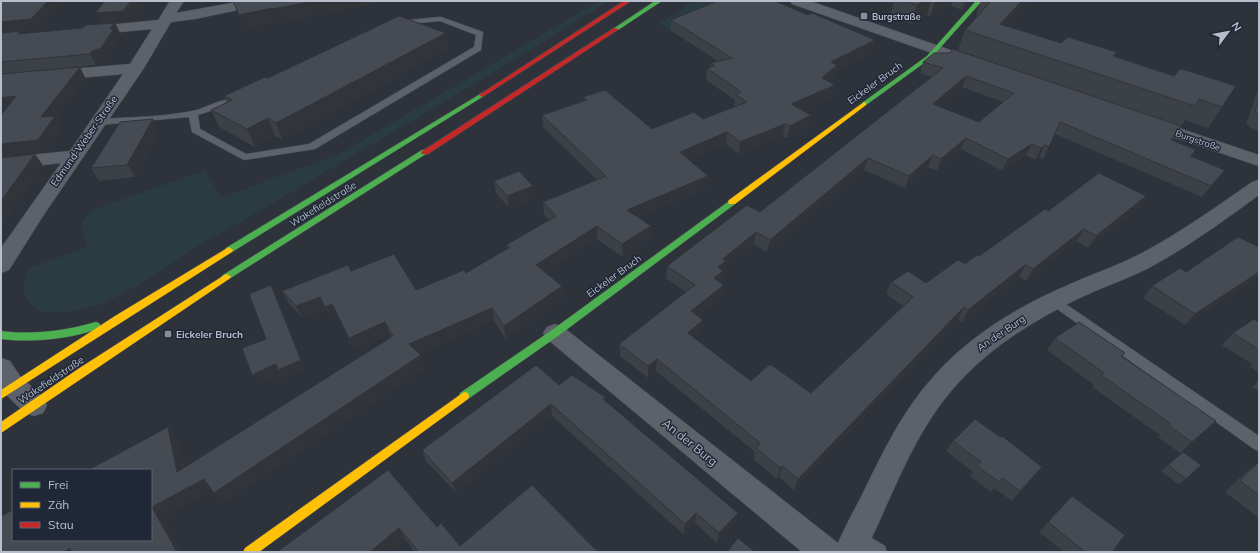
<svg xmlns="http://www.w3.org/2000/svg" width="1260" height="553" font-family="Mulish,sans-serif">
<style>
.green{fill:#2a3c41}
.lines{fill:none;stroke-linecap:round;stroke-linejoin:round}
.lane-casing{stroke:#4b4e55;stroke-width:1}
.street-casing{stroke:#4b4e55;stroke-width:1}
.fast-casing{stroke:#4b4e55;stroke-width:1}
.slow-casing{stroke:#4b4e55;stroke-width:1}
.jam-casing{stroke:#4b4e55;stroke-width:1}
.lane{fill:#5d6169;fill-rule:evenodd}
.street{fill:#5d6169;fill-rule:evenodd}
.fast{fill:#4caf50;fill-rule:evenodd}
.slow{fill:#ffc107;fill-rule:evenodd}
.jam{fill:#c62828;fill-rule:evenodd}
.wall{fill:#3c4047;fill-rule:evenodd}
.shaded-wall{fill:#313439}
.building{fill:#464a52;stroke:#313439;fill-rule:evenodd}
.poi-dot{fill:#878d99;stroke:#202736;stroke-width:1.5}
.labels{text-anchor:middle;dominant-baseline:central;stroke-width:3;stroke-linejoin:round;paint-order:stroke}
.far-poi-label{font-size:9px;font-weight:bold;fill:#b8becb;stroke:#202736;text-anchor:start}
.far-street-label{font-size:9px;fill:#b8becb;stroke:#202736}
.street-label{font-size:10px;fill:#b8becb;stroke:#202736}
.poi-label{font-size:10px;font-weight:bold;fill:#b8becb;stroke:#202736;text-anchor:start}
.near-street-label{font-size:12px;fill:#b8becb;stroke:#202736}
</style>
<rect width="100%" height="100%" fill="#2d323b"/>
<path class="green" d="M599 1H609C525 54 440 105 354 155 312 180 269 206 226 230 183 252 146 286 101 304 86 310 54 316 39 310 20 302 22 283 29 268L88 247 81 225 90 211 205 170 221 197 139 228 339 154Z
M693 1H741L671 31 658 23 664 21Z"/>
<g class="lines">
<defs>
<path id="lane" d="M441 17 483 32 481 50 315 149 244 160 192 132 189 117 99 125 94 122 99 119C132 117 165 117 197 110 207 107 222 98 232 100V104L198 115 200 129 246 154 309 144 474 47 476 35 440 21 398 25 394 23 398 21Z
M1054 296 1259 436V451L1254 449 1050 304 1048 301 1050 298Z
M857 529 885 546 887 552C872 552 856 553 849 537L851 531Z"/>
<path id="street" d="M170 1H184L176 13 243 1H269L267 4 262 5 195 19 171 22 144 68 43 216 9 270 1 273V248L61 163 1 170V158L70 151 123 74 1 85V75L130 64 152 29 88 35 83 34 81 31 83 28 88 27 158 20Z
M790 1H810L979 60 982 63 979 66H969L792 4Z
M1149 118 1259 155V166L1143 127 1140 123 1143 119Z
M1259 180V195C1226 219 1192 244 1156 264 1133 277 1108 285 1084 296 1035 319 988 348 952 390 912 437 892 497 865 552H802L547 339 543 333 547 327 555 324 563 327 838 543C845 527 853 512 861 497 882 454 902 411 934 376 970 335 1019 306 1068 285 1092 274 1117 266 1140 254 1180 233 1216 207 1252 182Z
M1 358 10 361 20 376 43 397 47 405 43 413 34 416 25 413 1 390Z"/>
<path id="fast" d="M655 1H662L618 30 613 29Z
M976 1H982L931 58 866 105H862V103L927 56Z
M482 93 484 94V96L232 252H226L225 250 226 248Z
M422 150H428L429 152 229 279H223L221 277 223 275Z
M732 199 735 200 736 202 735 204 558 336 468 399 464 400 460 399 459 396 460 393 552 330Z
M96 322 99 323 101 326 99 329C67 339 35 343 1 339V331C34 335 64 331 96 322Z"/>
<path id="slow" d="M864 102 866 103V105L735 204H729L728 202 729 200Z
M229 247 233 250 232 252 1 399V390L115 316Z
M226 274 229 275 231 277 229 279 1 433V422L78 369Z
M464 392 468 393 469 396 468 399 259 552H243L245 548Z"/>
<path id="jam" d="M624 1H631L484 96 482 97 479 95Z
M614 28 619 29 428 154H422L421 152Z"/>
</defs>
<use href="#lane" class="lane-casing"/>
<use href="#street" class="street-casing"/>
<use href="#fast" class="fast-casing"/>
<use href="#slow" class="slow-casing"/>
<use href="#jam" class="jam-casing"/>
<use href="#lane" class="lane"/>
<use href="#street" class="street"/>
<use href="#fast" class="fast"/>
<use href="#slow" class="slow"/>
<use href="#jam" class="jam"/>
</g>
<path class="wall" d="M1 1H63L38 30 20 32 22 34 83 28 101 24 105 1H146L141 9H138L129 21 115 23 120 33 117 38 119 40 107 59 98 62 96 65 1 74Z
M894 1H971L962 10 951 6 943 8 930 16 927 15 911 24 890 16Z
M981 1H1031L1008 27 1061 43 1115 57 1174 76 1236 86 1208 128 1185 120 1172 140 1196 150 1191 157 1225 170 1216 182 1202 197 1055 134 1043 159 1039 157 1035 160 1026 155 1002 171 961 149 937 170 928 167 905 188 864 170 767 252 754 244 725 268 721 283 723 297 698 316 703 320 702 332 694 338 751 381 811 393 903 306 886 294 891 282 926 283 965 264 979 256 1048 211 1146 196 1138 208 1088 248 1076 241 1026 281 1019 277 962 322 958 319 794 490 779 477 777 479 753 459 755 452 656 371 648 378 620 356 619 344 686 292 666 278 667 266 760 212 932 77 920 73 923 62 1117 105 958 50 965 30 978 16 976 15ZM962 87 1003 102 979 122 939 107Z
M808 15 875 40 872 52 836 70 835 77 829 82 835 85 832 97 802 110 809 127 787 138 783 136 739 154 726 144 689 160 708 176 707 188 638 217 651 226 650 238 623 257 597 239 545 273 562 286 564 298 506 339 494 321 419 354 421 355 425 368 223 504 212 491 163 518 1 552 168 427 178 439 184 467 391 337 390 334 354 350 338 317 331 320 326 309 303 318 289 304 282 291 351 271 416 290 466 273 507 249 506 245 549 220 544 215 543 202 597 180 543 127 542 115 584 101 583 97 652 129 703 119 735 107 734 106 735 100 706 80 707 68 710 67V63L718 61 671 31V20Z
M446 33 449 49 283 140 275 136 255 147 219 127 211 110 227 103 224 96 268 78Z
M1259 87V131L1249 127 1250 126 1246 124Z
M159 131 135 177 99 181 91 168Z
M494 181 533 186 535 198 509 208 496 193Z
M1259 247V275L1254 280 1185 325 1143 298 1152 286 1186 272Z
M1259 322V373L1250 366 1252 364 1222 345 1233 333Z
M1055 338 1122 356 1204 432 1180 453 1158 437 1160 435 1092 387 1094 385 1047 350Z
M1259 380V391L1252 387Z
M559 385 605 397V401L736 523 717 543 695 523 684 535 552 416 456 493 426 461 422 450Z
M953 441 1042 467 1012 501 994 488 991 492 970 476 973 472 946 451Z
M1259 462V518L1225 492 1246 472Z
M1168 465H1201L1179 485 1161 471Z
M388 470 437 527 460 546 598 552H415L406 541 393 552Z
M1072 496 1112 552H1064L1039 532Z"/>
<path class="shaded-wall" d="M48 1H63L38 30 20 32 27 42 1 34V22Z
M131 1H146L141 9H138L129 21 115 23 120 33 117 38 119 40 107 59 98 62 96 65 90 54 101 24 95 13Z
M314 1H389L279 24 273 9Z
M924 1H931L927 15 911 24 917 5Z
M935 1H953L951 6 943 8 930 16Z
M965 1H971L962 10Z
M1022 1H1031L996 41 1000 24Z
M272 8 278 23 245 30 239 15Z
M446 33 449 49 283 140 276 123Z
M875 40 872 52 836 70 835 77 819 90 822 78 831 62Z
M80 67 86 79 57 119 63 128 47 152 1 157V144L41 117Z
M966 76 962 87 929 115 933 104Z
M835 85 832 97 788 116 791 104Z
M16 96 25 108 1 110V98Z
M811 115 809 127 787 138 790 126Z
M268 118 275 136 255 147 247 129Z
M153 119 159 131 135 177 127 165Z
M785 124 783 136 739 154 740 142Z
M727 132 726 144 679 164 680 152Z
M966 138 961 149 937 170 941 159Z
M1032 144 1026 155 1002 171 1008 159Z
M1045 145 1039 157 1035 160 1041 148Z
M35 154 44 167 1 228V201Z
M933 155 928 167 905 188 909 176Z
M868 158 864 170 767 252 770 240Z
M1225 170 1216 182 1202 197 1211 186Z
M708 176 707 188 627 222V210Z
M533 186 535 198 509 208 507 196Z
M1146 196 1138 208 1088 248 1096 236Z
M597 226V239L537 278 536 265Z
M651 226 650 238 623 257 622 244Z
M1084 229 1076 241 1026 281 1033 269Z
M756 232 754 244 725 268 724 273 723 274 722 283 713 290 714 278 718 267 723 259Z
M1025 265 1019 277 962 322 968 310Z
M1259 272V275L1254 280 1185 325 1195 314Z
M271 285 277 296 307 371 284 381 281 376 259 386 252 375 276 364Z
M724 285 723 297 690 323 691 311Z
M562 286 564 298 506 339 504 326Z
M320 297 326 309 303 318 296 306Z
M332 304 338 317 331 320 325 307Z
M964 307 958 319 794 490 798 479Z
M492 308 494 321 413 357 409 344Z
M703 320 702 332 687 345 688 333Z
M385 322 390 334 354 350 349 338Z
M421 355 425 368 223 504 214 493Z
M657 359 656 371 648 378V366Z
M551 404 552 416 456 493 452 483Z
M1216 421 1204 432 1180 453 1192 442Z
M168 427 178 439 188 483 177 472Z
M782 466 779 477 777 479 780 468Z
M1042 467 1033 477 1012 501 1020 491Z
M204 479 214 490 163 518 182 552H177L152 507Z
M696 513 695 523 684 535 685 524Z
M738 513 736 523 717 543 719 533Z
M399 528 406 541 393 552H370Z
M70 548 75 552H64Z"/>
<path class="building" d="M1 1H48L31 19 1 22Z
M105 1H131L123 11 95 13Z
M233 1H314L273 9 272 8 239 15Z
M717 1H775L808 15 812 13 875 40 831 62 837 65 822 78 835 85 791 104 811 115 790 126 785 124 740 142 727 132 680 152 708 176 627 210 651 226 622 244 597 226 536 265 562 286 504 326 492 308 409 344 421 355 214 493 204 479 152 507 177 552H77V551L75 552H71L70 548 64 552H1V516L13 510V540H151V470H88L168 427 177 472 393 336 385 322 349 338 332 304 325 307 320 297 296 306 282 291 348 265 351 271 394 254 416 290 464 270 466 273 510 247 506 245 556 216 543 202 606 176 542 115 587 100 583 97 605 90 652 129 694 112 703 119 747 102 735 94 741 92 707 68 715 66 710 63 732 58 671 20Z
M906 1H924L917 5Z
M991 1H1022L1000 24 1061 43 1068 37 1117 52 1113 56 1174 76 1179 70 1182 69 1236 86 1222 107 1199 99 1195 106 965 30Z
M399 16 446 33 276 123 268 118 247 129 211 110 232 100 224 96 265 77 268 78Z
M115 23 110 28 113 30 101 48 92 51 90 54 1 62V33L20 31 18 34 83 28 86 25Z
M953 49 1181 126 1171 140 1196 150 1190 156 1225 170 1211 186 1060 122 1049 147 1045 145 1041 148 1032 144 1008 159 966 138 941 159 933 155 909 176 868 158 770 240 756 232 723 259 726 261 718 267 723 271 714 278 724 285 691 311 703 320 688 333 751 381 770 364 811 393 913 297 891 282 908 271 926 283 958 260 965 264 977 255 979 256 1045 209 1048 211 1099 173 1146 196 1096 236 1084 229 1033 269 1025 265 968 310 964 307 798 479 782 466 780 468 756 448 760 443 657 359 648 366 619 344 695 285 667 266 747 205 760 212 943 68 923 62 934 53H950ZM966 76 1014 93 979 122 933 104Z
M80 67 41 117 55 116 38 140 1 144V115L16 96 1 98V74Z
M1259 100V113L1255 112Z
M153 119 127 165 91 168 120 122Z
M35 154 1 201V158Z
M519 171 533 186 507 196 494 181Z
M1238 237 1259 247V272L1195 314 1152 286 1180 268 1186 272Z
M271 285 301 360 278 370 276 364 252 375 242 348 266 339 249 294Z
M1254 319 1259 322V350L1233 333Z
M1079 322 1125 353 1121 356 1216 421 1192 442 1169 426 1171 424 1101 375 1104 373 1055 338Z
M536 365 559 385 572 375 605 397 603 399 738 513 719 533 696 513 685 524 551 404 452 483 422 450Z
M975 419 1000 437 1002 436 1042 467 1020 491 1002 478 999 482 977 466 981 462 953 441Z
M1183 452 1201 465 1186 479 1168 465Z
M1259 462V495L1240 481Z
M388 470 437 527 441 523 460 546 532 485 598 552H419L399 528 370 552H277Z
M1072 496 1125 535 1112 552H1085L1048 522Z
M738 538 755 552H727Z"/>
<g class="poi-dot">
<rect x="860" y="12" width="8" height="8" rx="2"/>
<rect x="164" y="330" width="8" height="8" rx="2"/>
</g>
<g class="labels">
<g class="far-poi-label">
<text x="872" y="16">Burgstraße</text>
</g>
<g class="far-street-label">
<text transform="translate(1198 140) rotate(19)">Burgstraße</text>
</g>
<g class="street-label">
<text transform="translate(875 83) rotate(-36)">Eickeler Bruch</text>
<text transform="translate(84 141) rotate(-55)">Edmund-Weber-Straße</text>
<text transform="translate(323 204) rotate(-32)">Wakefieldstraße</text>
<text transform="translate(614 276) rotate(-36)">Eickeler Bruch</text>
<text transform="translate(1001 333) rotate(-34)">An der Burg</text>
<text transform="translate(51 380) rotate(-34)">Wakefieldstraße</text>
</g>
<g class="poi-label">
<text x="176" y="334">Eickeler Bruch</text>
</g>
<g class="near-street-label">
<text transform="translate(690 442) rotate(39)">An der Burg</text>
</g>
</g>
<rect width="1260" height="553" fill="none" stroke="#b8becb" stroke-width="4"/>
<rect x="12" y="469" width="140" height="72" fill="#202736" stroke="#5d6372"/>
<rect x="20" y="482" width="20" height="6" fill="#4caf50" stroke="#5d6372"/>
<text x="48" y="489" font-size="12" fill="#b8becb">Frei</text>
<rect x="20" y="502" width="20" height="6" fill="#ffc107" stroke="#5d6372"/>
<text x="48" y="509" font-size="12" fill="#b8becb">Zäh</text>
<rect x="20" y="522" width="20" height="6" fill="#c62828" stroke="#5d6372"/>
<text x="48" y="529" font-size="12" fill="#b8becb">Stau</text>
<g transform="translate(1228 32) rotate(58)" stroke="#202736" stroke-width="3" paint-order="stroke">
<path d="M0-3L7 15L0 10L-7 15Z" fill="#b8becb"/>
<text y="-6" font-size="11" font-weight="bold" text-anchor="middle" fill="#b8becb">N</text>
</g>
</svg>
